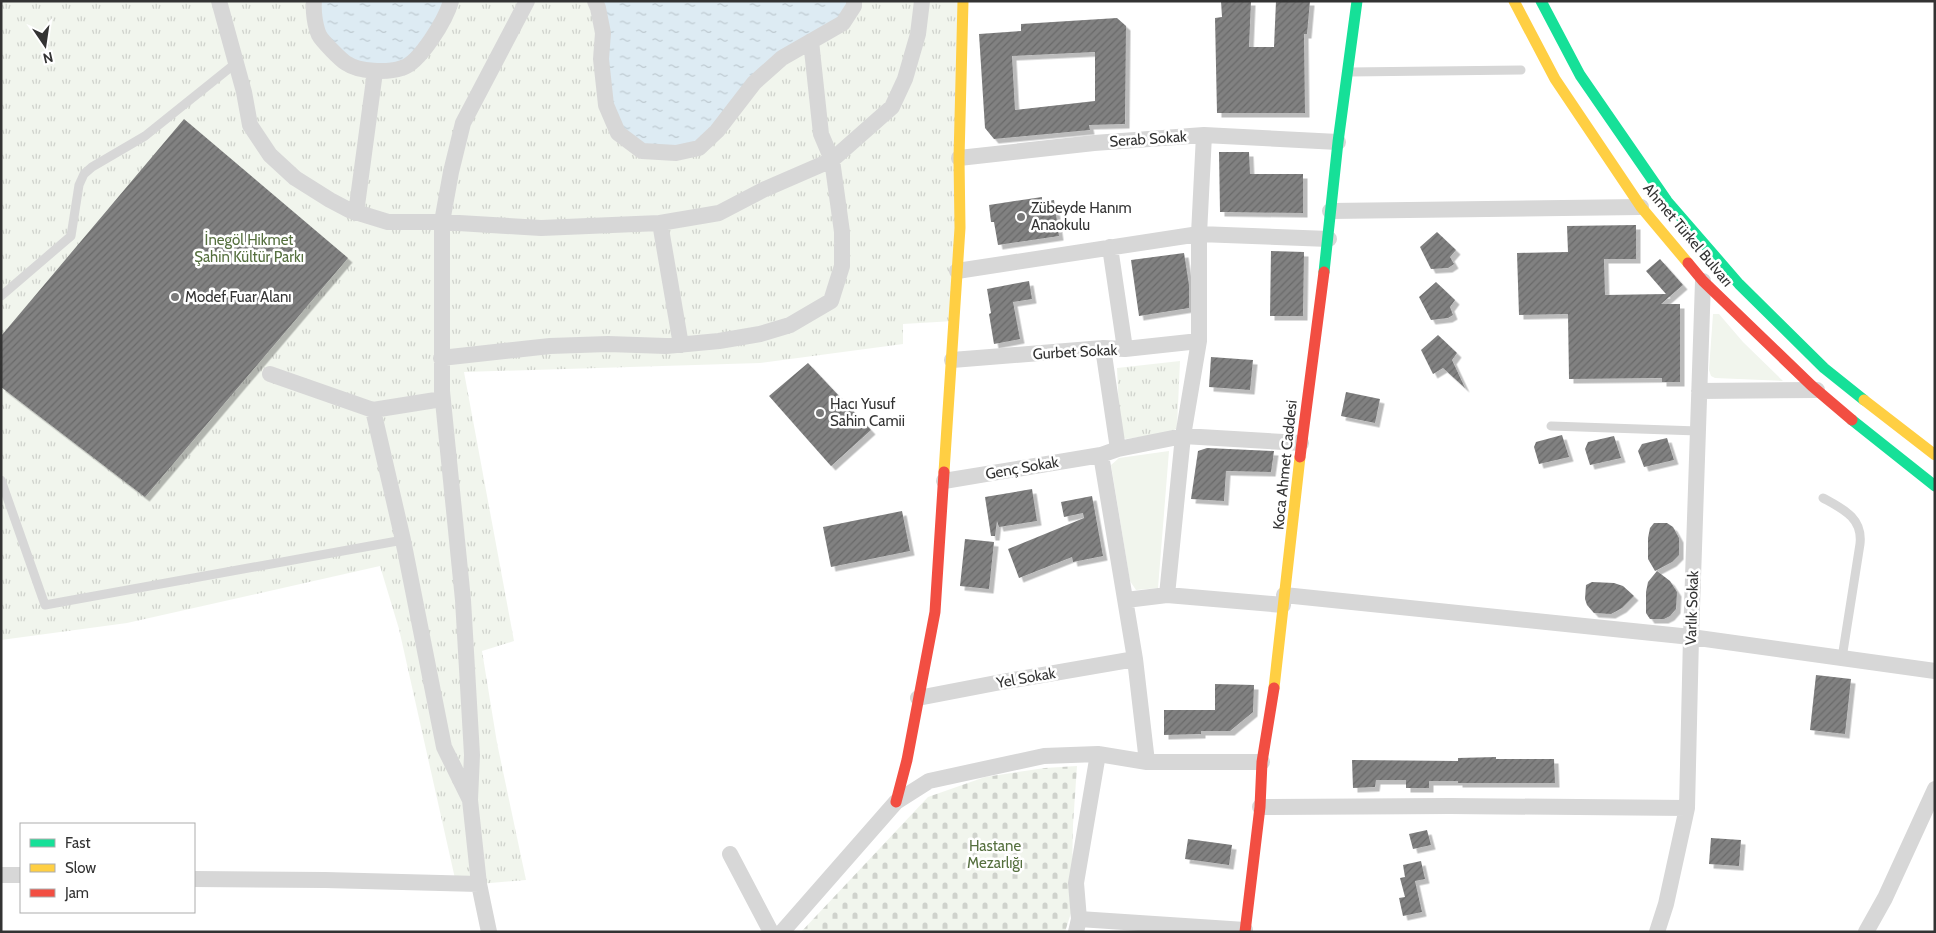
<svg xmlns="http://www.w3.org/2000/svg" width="1936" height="933" font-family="Cabin,sans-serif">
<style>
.green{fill:#f1f5ed}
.cemetery{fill:url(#cemetery-stones)}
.park{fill:url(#park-tufts)}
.water{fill:url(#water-ripples)}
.building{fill:url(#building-hatch);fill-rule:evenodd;filter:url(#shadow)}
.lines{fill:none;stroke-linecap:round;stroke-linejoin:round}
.lane{stroke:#d7d7d7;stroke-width:9}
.street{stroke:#d7d7d7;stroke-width:16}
.fast{stroke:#16e098;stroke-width:11}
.slow{stroke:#ffcf43;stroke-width:11}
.jam{stroke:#f24e42;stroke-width:11}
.poi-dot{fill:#7a7a7a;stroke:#fff;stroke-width:2}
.labels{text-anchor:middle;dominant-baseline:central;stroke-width:5;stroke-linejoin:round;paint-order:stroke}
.street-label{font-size:15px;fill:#333;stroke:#fff}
.poi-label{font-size:15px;fill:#333;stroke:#fff;text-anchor:start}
.park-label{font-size:15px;fill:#56703f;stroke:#fff}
</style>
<defs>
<pattern id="cemetery-stones" width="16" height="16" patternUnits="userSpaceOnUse" patternTransform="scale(1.25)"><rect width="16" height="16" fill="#f1f5ed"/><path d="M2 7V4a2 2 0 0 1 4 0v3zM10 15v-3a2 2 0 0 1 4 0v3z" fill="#cfd2cc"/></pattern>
<pattern id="park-tufts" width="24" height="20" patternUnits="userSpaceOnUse" patternTransform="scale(1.25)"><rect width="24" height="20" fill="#f1f5ed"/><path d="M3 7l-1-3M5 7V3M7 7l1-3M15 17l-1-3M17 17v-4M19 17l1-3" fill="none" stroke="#cfd2cc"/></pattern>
<pattern id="water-ripples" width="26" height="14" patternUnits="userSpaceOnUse" patternTransform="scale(1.25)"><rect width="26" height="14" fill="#ddebf3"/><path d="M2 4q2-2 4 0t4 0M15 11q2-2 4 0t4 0" fill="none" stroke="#becad1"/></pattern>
<pattern id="building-hatch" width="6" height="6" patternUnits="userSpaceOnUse" patternTransform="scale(1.25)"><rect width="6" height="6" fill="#818181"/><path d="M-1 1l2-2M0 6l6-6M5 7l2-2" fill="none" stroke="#6a6a6a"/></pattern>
<filter id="shadow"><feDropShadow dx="4.5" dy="4.5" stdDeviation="0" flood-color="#0004"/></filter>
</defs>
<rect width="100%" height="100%" fill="#fff"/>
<path class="green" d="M1713 314H1719L1743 342 1783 381 1715 378 1711 376 1709 370Z
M1169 451 1158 588 1136 590 1130 581 1111 465 1119 458Z"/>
<path class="cemetery" d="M1077 766 1073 825 1071 913 1065 932H801L928 797 985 777 1045 768Z"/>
<path class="park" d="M1 1H963L954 321 903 324V344L760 363 464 372 514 641 482 651 497 743 526 880 479 884 456 883 399 629 380 566 127 623 1 640Z
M1180 361 1177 428 1172 432 1126 439 1120 436 1117 368Z"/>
<path class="water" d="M314 1H451L404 68 346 64 320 36Z
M595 1H854V6L782 58 699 148 642 151 618 133Z"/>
<path class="building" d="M1221 1H1251L1249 47H1274L1276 1H1310L1307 34H1304L1305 113H1217L1215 18 1222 17Z
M1117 18 1126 26 1125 124 1089 125 1090 130 994 139 985 128 979 34 1021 31V24ZM1095 52V101L1015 110 1012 56Z
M184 119 348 258 145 497 1 387V336Z
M1219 152H1249L1250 174H1303V213L1220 212Z
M1042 197V202L1054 200 1059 236 998 245 994 222H991L989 205Z
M1636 225V259H1604L1605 295 1666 294 1646 271 1660 259 1683 285 1661 304H1680V382H1662V378L1569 379 1568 314 1519 315 1517 253 1568 252 1567 226Z
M1437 232 1456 250 1450 257 1454 264 1448 268 1431 269 1420 247Z
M1271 251 1304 252 1303 316H1270Z
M1184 253 1189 285V308L1139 316 1131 260Z
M1029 281 1032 299 1013 302 1020 339 994 344 989 314 991 313 987 289Z
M1436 282 1455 300 1450 307 1453 315 1448 318 1431 320 1419 297Z
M1438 335 1457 353 1452 360 1465 388 1443 368 1433 374 1421 350Z
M1211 357 1253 360 1250 390 1209 387Z
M808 363 871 430 831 466 769 396Z
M1346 392 1380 399 1375 423 1341 416Z
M1562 435 1569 457 1539 464 1534 447 1536 442Z
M1614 436 1621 458 1590 465 1585 449 1588 442Z
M1667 438 1674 460 1644 467 1638 451 1642 444Z
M1207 448 1274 451 1271 472 1226 471 1224 501 1191 499 1198 451Z
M1032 489 1037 521 999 527 997 521 995 536H991L985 497Z
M1092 496 1103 556 1073 562 1072 557 1019 578 1008 549 1084 518 1083 513 1064 517 1061 502Z
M902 511 910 551 831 567 823 527Z
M1654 523H1667L1673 527 1679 538V555L1672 562 1655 571 1648 559V538L1650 528Z
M965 539 994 542 989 589 960 586Z
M1657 571 1670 581 1677 592 1676 609 1670 616 1664 619H1650L1646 613V592L1648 582Z
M1592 582 1614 583 1623 586 1634 596 1622 608 1611 614 1594 613 1587 605 1585 599 1586 585Z
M1816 675 1851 679 1845 734 1810 730Z
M1215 684 1254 685 1253 712 1230 731H1201V734L1164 735V710H1215Z
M1496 757V759H1554L1555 783H1458V781H1429V788H1406V780H1376L1375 787 1353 788 1352 760 1458 761V758Z
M1427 830 1431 845 1413 849 1409 834Z
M1711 838 1741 840 1739 866 1709 864Z
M1188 839 1232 845 1229 865 1185 859Z
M1421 861 1425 879 1415 881 1422 912 1403 916 1399 898 1405 897 1400 878 1405 877 1403 865Z"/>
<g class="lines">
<path class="lane" d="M1349 72 1521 70
M1 296 71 236 79 185 84 174 92 167 145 136 236 63
M1551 426 1698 431
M1 480 45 605 403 540
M1823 498C1843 509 1863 518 1860 544L1842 658"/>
<path class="street" d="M219 1 244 92 250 125 270 155 295 178 330 200 349 210 388 222H442L541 228 660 223 719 213 763 190 832 160 892 107 905 79 918 34 922 1
M314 1C313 11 315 26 319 35 322 41 341 60 346 63 359 72 387 73 402 68 420 63 446 19 451 1
M595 1 598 8 603 33 601 59 606 105 618 133 642 151 676 153 699 148 717 131 754 83 782 58 843 23 854 6V1
M959 158 1094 143 1204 135 1338 142
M1330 211 1641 207
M356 213 375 72
M660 223 681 345
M1110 247 1125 349
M957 271 1199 234 1329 239
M1103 348 1118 449
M441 358 550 346 608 344 666 346 719 341 760 334 790 325 831 301 842 266V232L832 160 821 134 811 41
M952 360 1103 348 1125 349 1199 341
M270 374 373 410 442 399
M1699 391 1817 390
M373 410 403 540 444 747 470 800
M1101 455 1135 659 1147 762
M944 481 1101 455 1118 449 1183 436 1301 443
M1167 595 1183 436 1199 341V234L1204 135
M1284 595 1691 637 1935 671
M1126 600 1167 595 1283 605
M918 698 996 683 1135 659
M1260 807 1450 806 1687 808
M730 854 771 932
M1 875H21
M194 879 325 880 479 884
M1079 919 1245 930
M489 932 479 884 470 800 472 755 463 600 442 391V222L451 172 463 123 527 1
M782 932 896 802 929 781 1044 756 1098 754 1147 762H1262
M1076 932 1079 919 1076 883 1098 754
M1657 932 1666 904 1687 808 1691 637 1703 281
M1866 932 1885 898 1935 789"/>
<path class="fast" d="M1541 1 1580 75 1667 201 1739 284 1824 368 1864 400
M1324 272 1338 142 1357 1
M1852 420 1935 486"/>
<path class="slow" d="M1514 1 1555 79 1641 207 1688 263
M1864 400 1935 455
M944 472 960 228 959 158 963 1
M1274 688 1300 457"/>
<path class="jam" d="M1688 263 1703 281 1812 386 1852 420
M1300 457 1324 272
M896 802 907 760 935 612 944 472
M1245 932 1260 807 1262 762 1274 688"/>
</g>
<g class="poi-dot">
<circle cx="1021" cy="217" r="5"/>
<circle cx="175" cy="297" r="5"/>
<circle cx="820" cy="413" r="5"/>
</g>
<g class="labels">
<g class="street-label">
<text transform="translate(1148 139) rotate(-4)">Serab Sokak</text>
<text transform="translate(1688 235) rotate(50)">Ahmet Türkel Bulvarı</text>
<text transform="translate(1075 352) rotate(-3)">Gurbet Sokak</text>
<text transform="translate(1285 465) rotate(-84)">Koca Ahmet Caddesi</text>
<text transform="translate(1022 468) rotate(-10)">Genç Sokak</text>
<text transform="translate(1692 608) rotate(-88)">Varlık Sokak</text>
<text transform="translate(1026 678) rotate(-10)">Yel Sokak</text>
</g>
<g class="poi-label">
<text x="1031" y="208">Zübeyde Hanım<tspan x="1031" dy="17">Anaokulu</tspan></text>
<text x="185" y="297">Modef Fuar Alanı</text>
<text x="830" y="404">Hacı Yusuf<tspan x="830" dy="17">Sahin Camii</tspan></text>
</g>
<g class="park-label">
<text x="249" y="240">İnegöl Hikmet<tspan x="249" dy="17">Şahin Kültür Parkı</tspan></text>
<text x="995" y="846">Hastane<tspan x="995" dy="17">Mezarlığı</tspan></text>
</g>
</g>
<rect width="1936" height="933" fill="none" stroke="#333333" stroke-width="5"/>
<rect x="20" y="823" width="175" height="90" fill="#ffffff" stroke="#adadad"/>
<rect x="30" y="839" width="25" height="8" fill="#16e098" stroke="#adadad"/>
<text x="65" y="848" font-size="15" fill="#333333">Fast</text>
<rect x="30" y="864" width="25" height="8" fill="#ffcf43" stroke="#adadad"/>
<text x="65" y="873" font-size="15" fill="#333333">Slow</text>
<rect x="30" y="889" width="25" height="8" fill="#f24e42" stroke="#adadad"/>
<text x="65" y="898" font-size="15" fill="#333333">Jam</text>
<g transform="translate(45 45) rotate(167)" stroke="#ffffff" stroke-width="4" paint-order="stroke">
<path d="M0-4L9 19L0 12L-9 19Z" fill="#333333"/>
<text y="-8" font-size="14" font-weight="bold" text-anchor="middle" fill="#333333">N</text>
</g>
</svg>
